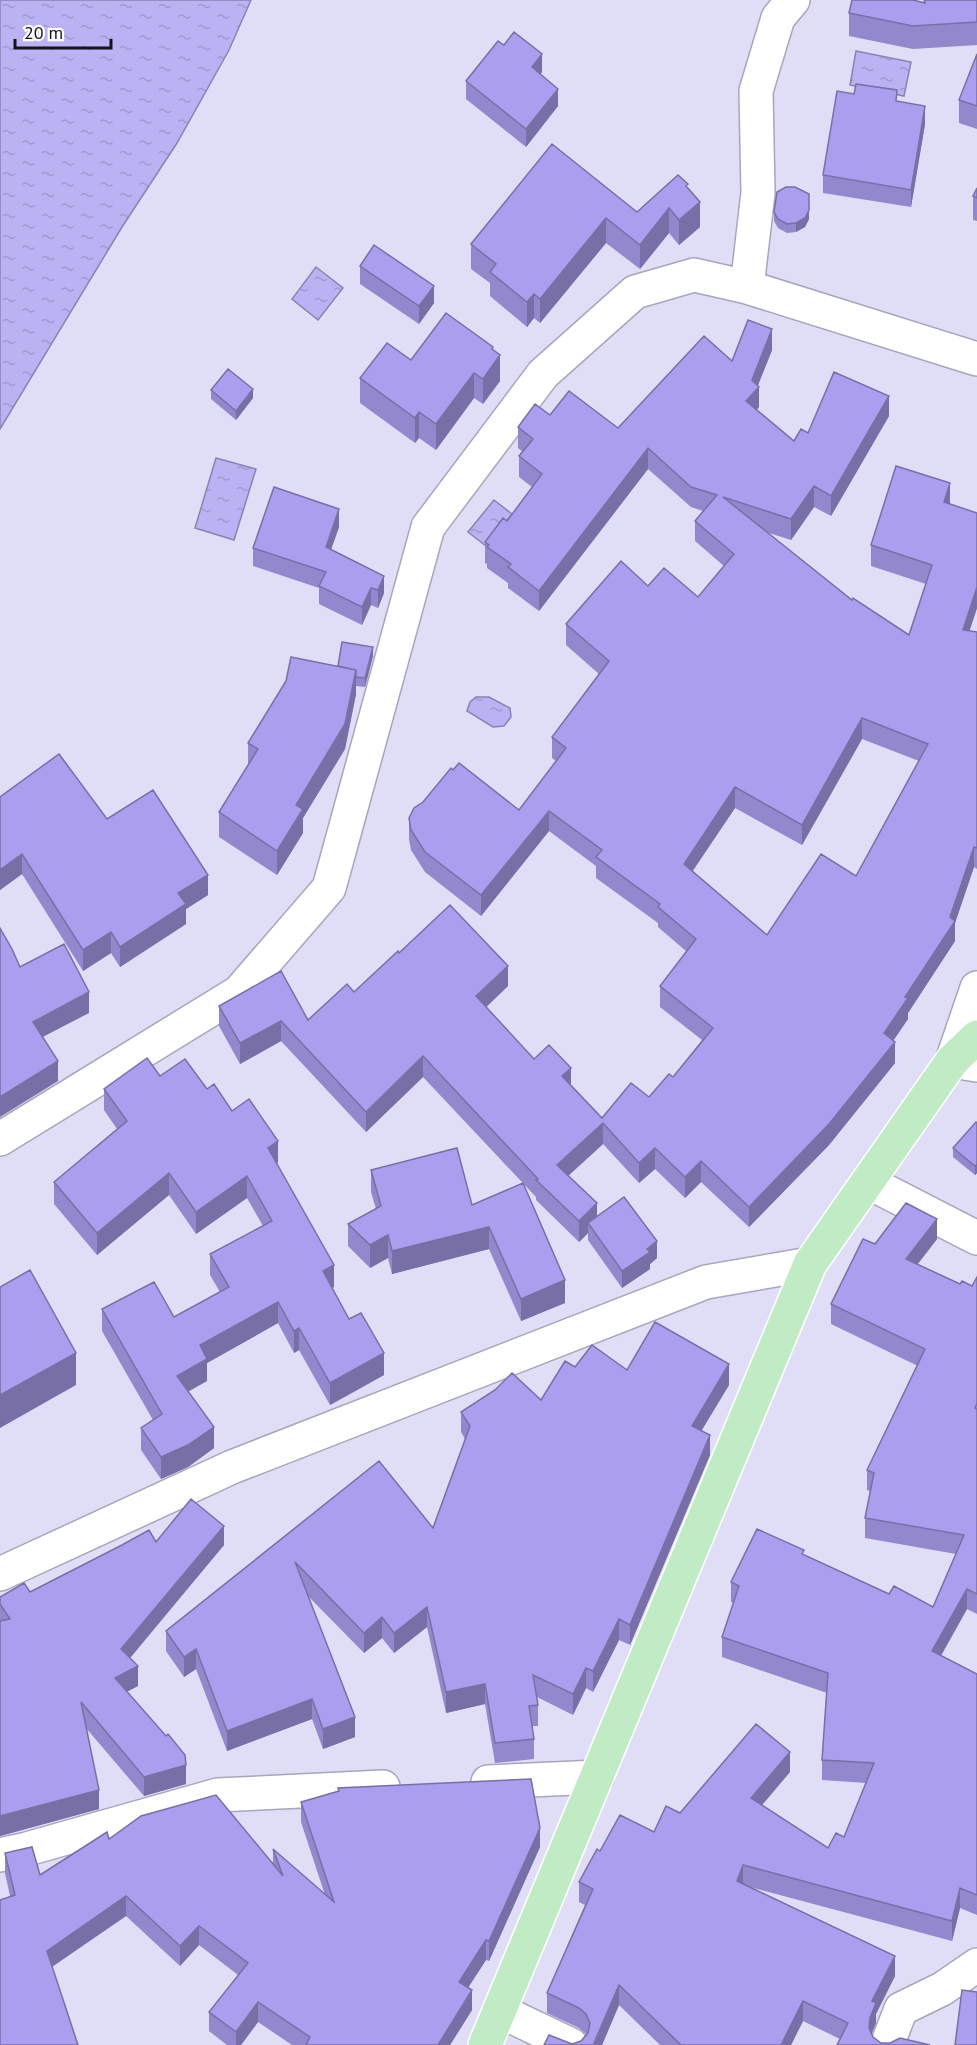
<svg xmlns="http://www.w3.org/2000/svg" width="977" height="2045" font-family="'PT Sans',sans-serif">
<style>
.water{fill:url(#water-ripples);stroke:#8982b2;stroke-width:1.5}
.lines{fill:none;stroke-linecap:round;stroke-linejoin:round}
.minor-casing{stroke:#a8a5bc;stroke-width:36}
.major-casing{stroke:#fff;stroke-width:36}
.minor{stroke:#fff;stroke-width:33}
.major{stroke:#c1ebc5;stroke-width:33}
.wall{fill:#9388cd;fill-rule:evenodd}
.shaded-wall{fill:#786fa7}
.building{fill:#ab9eee;stroke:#786fa7;stroke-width:1.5;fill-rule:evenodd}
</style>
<defs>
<pattern id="water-ripples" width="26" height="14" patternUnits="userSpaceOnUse" patternTransform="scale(1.5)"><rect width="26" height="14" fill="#bbb2f3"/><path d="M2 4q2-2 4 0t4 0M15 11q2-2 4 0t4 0" fill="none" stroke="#a098d0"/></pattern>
</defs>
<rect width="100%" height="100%" fill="#e0ddf6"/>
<path class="water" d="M0 0H251L229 50 177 143 122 227 0 429Z
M856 51 911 62 904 96 850 85Z
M316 267 343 288 318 320 292 299Z
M216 458 256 469 234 540 195 528Z
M494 500 512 514 486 546 468 532Z
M476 697H489L510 708 511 717 504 726 493 727 467 711 470 702Z"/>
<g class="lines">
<defs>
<path id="minor" d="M747 287 758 193 756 91 778 18 793 0
M977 988 952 1061 977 1065
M0 1139 239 992 329 888 428 527 543 374 635 292 694 275 747 287 977 359
M868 1182 977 1238
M0 1574 232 1467 706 1282 810 1264
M488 1782 597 1777
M0 1855 27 1849 218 1795 383 1787
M500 2011 571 2045
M887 2045 901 2009 942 1989 977 1965"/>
<path id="major" d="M485 2045 810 1264 952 1061 977 1037"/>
</defs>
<use href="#minor" class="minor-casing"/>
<use href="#major" class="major-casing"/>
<use href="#minor" class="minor"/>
<use href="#major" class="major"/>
</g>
<path class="wall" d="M923 0H977V45L913 49 849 36V13L924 2Z
M504 45 542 72 540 74 558 106 526 147 466 99V81Z
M977 54V129L959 123V100Z
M897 101 925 124 911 207 823 193V175Z
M688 188 700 227 679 245 669 233 640 269 606 243 540 323 534 318 527 327 490 296V283L471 269V244L637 212Z
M977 188V221L973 220V196Z
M809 194V219L805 227 796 232 787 233 778 228 774 221V212Z
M360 266 434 303 419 324 360 284Z
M493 350 500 381 483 404 474 398 436 450 419 438 415 443 360 403V378L411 360Z
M772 350 758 385 759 407 757 410 794 441 808 433 889 416 831 516 814 507 791 540 766 532 852 600 909 635 926 584 871 566V545L950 504 977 608 969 631 977 632V869L974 867 955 923V941L908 1013V1019L893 1041 895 1063 829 1145 749 1227 701 1182 685 1198 655 1169 639 1183 603 1144 568 1176 597 1217 657 1258 650 1264V1269L622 1288 588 1240V1233L579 1242 536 1200V1197L423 1077 366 1132 281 1041 240 1064 219 1026V1006L308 1020 354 992 399 953 508 986 486 1007 534 1059 571 1085 602 1118 649 1097 673 1077 702 1040 660 1007V986L687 952 658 927V923L596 878V866L549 831 481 916 425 872 411 850 409 839V818L519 810 556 761 552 758V737L599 674 566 645V624L648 586 698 597 724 566 695 541V521L703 511 691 507 648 469 539 611 508 588V583L487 568V564L485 563V542L507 521 532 487 519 477V456L523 452 518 448V427L550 415 618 428 732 361ZM862 739 919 761 856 876 767 935 692 871 735 808 802 845Z
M211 390 253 398 236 420 211 399Z
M339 527 331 549 384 593 378 608 371 605 362 625 319 604V588L253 566V548Z
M373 656 365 687 356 686V694L345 749 303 818V833L277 875 219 837V812L248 766V743L338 666Z
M0 797 107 819 208 895 186 909V924L120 967 111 953 83 971 22 874 0 890Z
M160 1076 207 1089 232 1111 278 1162 277 1163 334 1287 332 1288 349 1319 384 1375 330 1405 299 1350 294 1353 278 1323 207 1363V1381L188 1391 214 1448 188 1467 161 1479 141 1450V1428L153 1420 102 1331V1309L174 1317 220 1292 210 1275V1254L263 1226 247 1198 196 1234 169 1195 97 1255 54 1204V1182L117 1129 104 1110V1089Z
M977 1123V1173L975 1175 953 1157V1148Z
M371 1170 472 1205 565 1303 521 1321 489 1249 392 1274 388 1258 370 1268 348 1246V1224L376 1209 371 1192Z
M937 1239 917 1265 960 1284 972 1286 977 1277V1614L967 1609 941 1656 977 1674V1915L960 1908 952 1941 750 1887 895 1976 876 2014V2023L871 2034 873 2037 881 2043 930 2045H837L840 2039 803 2021 791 2045H660L619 2005 602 2045 572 2044 581 2041 586 2034 579 2028 547 2013V1993L585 1905 579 1902V1882L600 1851 654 1832 680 1813 790 1772 762 1805 828 1848 844 1837 866 1783 822 1780V1760L827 1693 722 1657V1637L734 1603 731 1602V1582L804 1555 889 1594 933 1607 956 1554 865 1538V1518L870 1491 867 1490V1470L918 1366 831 1324V1304L875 1244Z
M575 1367 627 1370 729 1385 702 1430 710 1455 630 1645 619 1640 593 1692 586 1688 573 1715 537 1697 538 1705V1726H532L534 1739V1759L495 1763 485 1704 446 1713 427 1627 394 1653 382 1638 364 1653 308 1596 355 1737 323 1749 312 1719 227 1751 196 1669 184 1677 166 1651V1631L379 1461 433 1528 465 1439 461 1432V1412L541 1400Z
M156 1542 224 1545 129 1658 138 1686 127 1691 186 1784 144 1796 86 1728 99 1809 0 1836V1597L30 1592Z
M338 1788 540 1847 489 1961 486 1960 468 1988 472 2010 450 2045H292L258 2022 241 2045H227L209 2031V2012L238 1975 199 1945 180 1966 126 1916 52 1967 10 1896 5 1873V1853L40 1875 109 1839 273 1863V1849L325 1895 301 1822V1802L338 1791Z"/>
<path class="shaded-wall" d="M542 54V72L532 85V67Z
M558 89V106L526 147V129Z
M925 106V124L911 207V190Z
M700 202V227L679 245V220Z
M669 208V233L640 269V245Z
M809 210V219L805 227 796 232V223Z
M606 218V243L540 323V299Z
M434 286V303L419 324V306Z
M534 294V318L527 327V302Z
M772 329V350L756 390 759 387V407L746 422V401L752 380Z
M493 347V364L500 355V381L483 404V379L492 349Z
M474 373V398L436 450V424Z
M253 389V398L236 420V411Z
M889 396V416L831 516V496Z
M419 412V438L415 443V418Z
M648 448V469L539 611V591Z
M950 483V504L944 502Z
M814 486V507L791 540V519Z
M339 509V527L326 564V547Z
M384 576V593L378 608V590Z
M977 587V608L963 651V630Z
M371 588V605L362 625V607Z
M373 647V656L365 687V678Z
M356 670V694L345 749 303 818V833L277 875V851L296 805Z
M862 718V739L802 845V825Z
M735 787V808L684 884V864Z
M549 811V831L481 916V895Z
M974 847V867L955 923V941L908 1013V1019L884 1054V1033L950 917Z
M22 854V874L0 890V870Z
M208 875V895L186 909V924L120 967V947L178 893Z
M111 932V953L83 971V950Z
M508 966V986L476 1017V996Z
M89 992V1013L33 1042V1022Z
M281 1021V1041L240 1064V1043Z
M895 1042V1063L829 1145 749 1227V1207Z
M423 1056V1077L366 1132V1112Z
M58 1061V1081L0 1117V1097Z
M571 1068V1088L562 1076Z
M603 1123V1144L557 1186V1165Z
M278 1141V1162L268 1170V1148Z
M655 1148V1169L639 1183V1163Z
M701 1161V1182L685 1198V1177Z
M977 1164V1173L975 1175V1166Z
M169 1173V1195L97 1255V1233Z
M247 1176V1198L196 1234V1212Z
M597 1203V1223H588V1233L579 1242V1221Z
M937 1219V1239L906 1279V1259Z
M489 1227V1249L392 1274V1251Z
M388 1235V1258L370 1268V1245Z
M657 1241V1258L650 1264V1269L622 1288V1271Z
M334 1265V1287L323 1293V1271Z
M565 1280V1303L521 1321V1299Z
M278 1302V1323L207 1363V1381L177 1398V1376L200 1345Z
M299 1328V1350L294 1353V1331Z
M76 1353V1385L0 1428V1395Z
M384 1353V1375L330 1405V1383Z
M729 1364V1385L692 1446V1426Z
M214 1427V1448L188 1467 161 1479V1457Z
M710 1435V1455L630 1645V1625Z
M224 1526V1545L121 1669V1649Z
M967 1589V1609L932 1671V1651Z
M427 1607V1627L394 1653V1633Z
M382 1617V1638L364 1653V1633Z
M619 1619V1640L593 1692V1671Z
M196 1649V1669L184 1677V1657Z
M138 1666V1686L115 1698V1678Z
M586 1668V1688L573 1715V1694Z
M485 1684V1704L446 1713V1692Z
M312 1699V1719L227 1751V1731Z
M355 1717V1737L323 1749V1729Z
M790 1752V1772L751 1818V1798Z
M186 1765V1784L144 1796V1777Z
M99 1790V1809L0 1836V1816Z
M540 1828V1847L489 1961V1941Z
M743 1865V1885L737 1881Z
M960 1888V1908L952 1941V1921Z
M126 1896V1916L47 1970V1951Z
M199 1926V1945L180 1966V1946Z
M486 1940V1960L459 2001V1982Z
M895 1956V1976L876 2014V2023L870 2038 869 2028 872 2001Z
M619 1985V2005L602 2045H594Z
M472 1990V2010L450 2045H438Z
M803 2001V2021L791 2045H781Z
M258 2002V2022L241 2045H236V2032Z"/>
<path class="building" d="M852 0H913L925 3V0H977V22L913 26 849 13Z
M514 32 542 54 532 67 558 89 526 129 466 81 498 41 504 45Z
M977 54V106L959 100Z
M856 84 897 90 896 101 925 106 911 190 823 175 837 91 854 94Z
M552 144 637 212 678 175 688 184 686 186 700 202 679 220 669 208 640 245 606 218 540 299 534 294 527 302 490 272 496 264 471 244Z
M786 187H795L809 194V210L805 218 796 223 787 224 778 219 774 212 777 192Z
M977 188V198L973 196Z
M374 245 434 286 419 306 360 266Z
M446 313 493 347 492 349 500 355 483 379 474 373 436 424 419 412 415 418 360 378 387 343 411 360Z
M748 320 772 329 752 380 759 387 746 401 794 441 801 429 808 433 834 372 889 396 831 496 814 486 791 519 723 497 852 600 853 598 909 635 932 565 871 545 896 466 950 483 944 502 977 513V587L963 630 977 632V848L974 847 950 917 955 921 905 997 908 998 884 1033 895 1042 829 1124 749 1207 701 1161 685 1177 655 1148 639 1163 603 1123 557 1165 597 1203 579 1221 536 1180 538 1179 423 1056 366 1112 281 1021 240 1043 219 1006 281 971 308 1020 347 984 354 992 398 951 399 953 450 905 508 966 476 996 534 1059 549 1045 571 1068 562 1076 602 1118 631 1083 649 1097 669 1074 673 1077 713 1028 660 986 696 939 658 907 660 904 596 857 602 850 549 811 481 895 425 852 411 830 409 818 414 808 423 802 451 768 453 770 459 763 519 810 566 748 552 737 609 661 566 624 621 561 648 586 664 568 698 597 734 554 695 521 717 495 691 487 648 448 539 591 508 567 511 564 487 547 489 545 485 542 503 518 507 521 542 474 519 456 533 439 518 427 535 404 550 415 569 391 618 428 704 336 732 361ZM862 718 928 744 856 876 821 854 767 935 684 864 735 787 802 825Z
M228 369 253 389 236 411 211 390Z
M274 487 339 509 326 547 384 576 378 590 371 588 362 607 319 586 326 572 253 548Z
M342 642 373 647 365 678 356 677V670L338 666Z
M291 657 356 670 345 724 296 805 303 809 277 851 219 812 258 749 248 743 286 681Z
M59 754 107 819 153 790 208 875 178 893 186 904 120 947 111 932 83 950 22 854 0 870V797Z
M0 928 12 949 20 967 64 944 89 992 33 1022 58 1061 0 1097Z
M147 1058 160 1076 185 1059 207 1089 214 1084 232 1111 249 1099 278 1141 268 1148 334 1265 323 1271 349 1319 361 1313 384 1353 330 1383 299 1328 294 1331 278 1302 200 1345 207 1359 177 1376 214 1427 188 1445 161 1457 141 1428 162 1414 102 1309 154 1282 174 1317 229 1287 210 1254 272 1221 247 1176 196 1212 169 1173 97 1233 54 1182 127 1121 104 1089Z
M976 1122 977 1123V1164L975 1166 953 1148Z
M457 1148 472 1205 523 1183 565 1280 521 1299 489 1227 392 1251 388 1235 370 1245 348 1224 381 1206 371 1170Z
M624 1197 657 1241 647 1249 650 1252 622 1271 588 1223Z
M906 1203 937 1219 906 1259 960 1284 962 1281 972 1286 977 1277V1403L975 1408 977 1409V1594L967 1589 932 1651 977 1674V1895L960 1888 952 1921 743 1865 737 1881 895 1956 872 2001 876 2003 870 2018 869 2028 873 2037 881 2043H890L900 2038 930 2045H837L848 2023 803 2001 781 2045H681L619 1985 594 2043 598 2045H544L549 2035 572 2044 581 2041 588 2033 590 2023 586 2014 579 2008 547 1993 593 1889 579 1882 597 1849 600 1851 620 1815 654 1832 666 1806 680 1813 756 1724 790 1752 751 1798 828 1848 836 1833 844 1837 874 1763 822 1760 828 1673 722 1637 739 1586 731 1582 757 1529 804 1550 802 1554 889 1594 894 1586 933 1607 964 1535 865 1518 874 1473 867 1470 925 1349 831 1304 863 1239 875 1244Z
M30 1270 76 1353 0 1395V1287Z
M655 1322 729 1364 692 1426 710 1435 630 1625 619 1619 593 1671 586 1668 573 1694 533 1675 538 1705 529 1706 534 1739 495 1743 485 1684 446 1692 427 1607 394 1633 382 1617 364 1633 295 1562 355 1717 323 1729 312 1699 227 1731 196 1649 184 1657 166 1631 379 1461 433 1528 470 1426 461 1412 495 1390 512 1373 541 1400 565 1361 575 1367 592 1345 627 1370Z
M191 1499 224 1526 121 1649 138 1666 115 1678 166 1736 168 1734 185 1755 186 1765 144 1777 81 1702 99 1790 0 1816V1621L10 1619 0 1604V1597L24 1583 30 1592 122 1545 149 1530 156 1542Z
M531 1779 540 1828 489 1941 486 1940 459 1982 472 1990 438 2045H306L310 2037 258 2002 236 2032 209 2012 248 1963 199 1926 180 1946 126 1896 47 1951 78 2045H0V1900L15 1895 5 1853 32 1847 40 1875 107 1832 109 1839 141 1816 216 1795 283 1876 273 1849 334 1902 301 1802 339 1791 338 1788Z
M962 1990 977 1992V2045H955Z"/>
<path d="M15 39v9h96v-9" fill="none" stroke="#14131b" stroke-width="3"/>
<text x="24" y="39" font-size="18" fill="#14131b" stroke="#ffffff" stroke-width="4.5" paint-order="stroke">20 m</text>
</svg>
